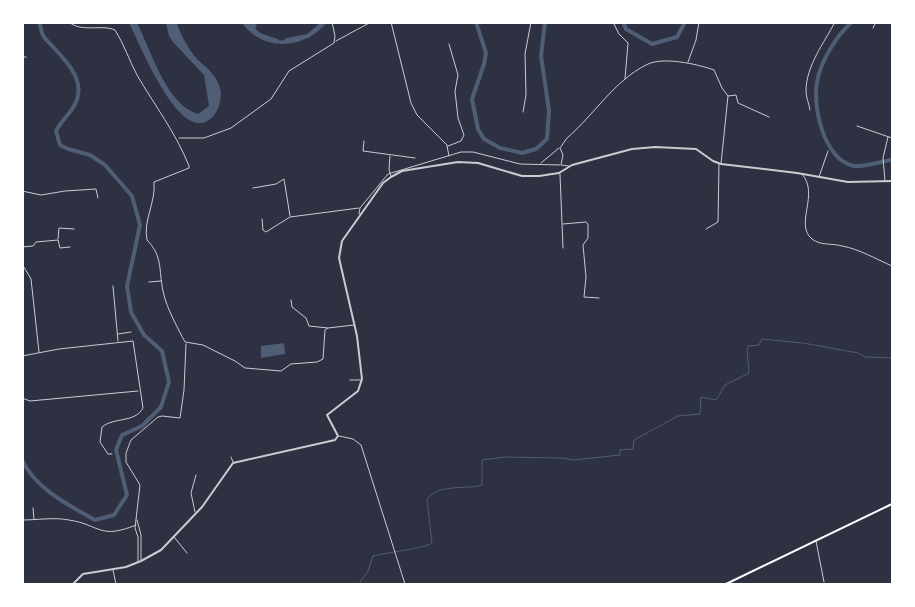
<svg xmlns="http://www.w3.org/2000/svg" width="915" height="607" font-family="'IBM Plex Sans',sans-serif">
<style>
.water{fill:#4f5d75}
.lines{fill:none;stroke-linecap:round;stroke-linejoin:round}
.stream{stroke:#4f5d75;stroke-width:1}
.river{stroke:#4f5d75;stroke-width:4}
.minor{stroke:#caccd0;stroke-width:1}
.tertiary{stroke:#caccd0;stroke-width:2}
.secondary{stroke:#fff;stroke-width:2}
</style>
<rect width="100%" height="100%" fill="#2d3142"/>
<path class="water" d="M129 23H137C151 50 166 105 198 114L209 106 204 75 173 42 169 36 166 23H177C180 34 189 50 197 59 208 69 218 76 221 92 221 98 219 109 215 114 183 156 139 41 129 23Z
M242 23H253L257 25 254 31 273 41 287 40 308 36 327 23C303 49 265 53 242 23Z
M284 343 285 354 261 358V346Z"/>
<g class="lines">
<path class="stream" d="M763 339 802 343
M803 343 858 353 865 357 892 358
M359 584 368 571 373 556C384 553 426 548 432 543L427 500C437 483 467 490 482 485V460L504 457 563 458 573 460 620 455V450L633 449 634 440 678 416 700 414 701 397 716 400 725 385 749 373 747 349 748 346 759 345 762 339"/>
<path class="river" d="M246 22 259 35 277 41
M476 22 486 53 484 64 472 99 478 129 484 139 500 148 522 153 536 149 547 139 549 111 541 56 545 22
M623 22 626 29 652 44 677 37 685 22
M852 22C837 35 823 58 818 77 811 103 823 160 854 166 866 167 881 161 892 160
M287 40 308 36 324 22
M22 460C36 489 68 505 95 520L114 515 127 495 116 450 122 435 142 426 161 407 169 382 162 351 144 335 131 312 127 286 140 225 132 196 105 165 90 155 68 149 60 145 56 131C61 121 69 115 74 106 90 78 60 56 44 37 41 33 41 27 39 22"/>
<path class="minor" d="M69 22C81 33 102 24 115 30 124 44 129 60 137 75 155 106 176 133 189 166V168L154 182C156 202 143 220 147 240 164 257 158 273 164 295 166 306 179 331 185 342L203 345 235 361 245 368 281 371 291 364 317 362 323 359 325 330 328 328
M391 22 411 103 417 115 448 146 461 141 464 135 458 118 455 91 458 75 449 44
M613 22 619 34 628 43 625 79
M873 28 876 22
M336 41 371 22
M22 57H26
M688 62 696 40 699 22
M810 110C809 103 806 98 806 91 806 66 824 43 835 22
M523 112 526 95 525 54 531 22
M857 126 892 138
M179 138H204L231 128 271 99 289 71 334 43 335 36 332 22
M364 141 363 151 415 158
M447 146 449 156
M390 156 389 169 391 177
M541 163 559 148
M721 164 728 96
M569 166 561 165 563 155 560 148 567 138C594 115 614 81 646 65 662 56 697 64 714 70L722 88 728 96 736 95 738 103 769 117
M560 174 563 248
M802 174C820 194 794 224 812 239 821 246 832 243 842 246 859 249 876 259 892 266
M819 177 828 151
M885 181 883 158 888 137
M253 188 276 184 284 179 290 216
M22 191 41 195 65 191 96 189 98 198
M359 214 360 208 388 174 461 152H473L520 164 560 165
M262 219 263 230 266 232 290 217 359 208
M563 224 586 222 588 224V238L583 245 586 277 584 297 599 298
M706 229 718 222 719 164
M58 239 59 228 74 229
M22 247 33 246 36 242 58 240 60 248 70 247
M22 264 31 279 39 352
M149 282 161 281
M113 286 118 341
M291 300 292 307 306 318 309 326 328 328 354 325
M118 334 131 332
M22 356 59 349 133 341 143 408C135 423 114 417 102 427L100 442 108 454H112
M350 380H361
M22 398 30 401 138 391
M339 436 353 439 361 445 405 584
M231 457 233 462
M33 508 34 519
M195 512 191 493 196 475
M22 520C38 520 54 517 69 520 101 525 99 540 136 525
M137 520 141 535V560
M174 537 187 553
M816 541 824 582
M138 562V537L135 528 140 485 126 462V453L131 440 158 417 162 416 180 418 184 390 186 344
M113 570 116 584"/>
<path class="tertiary" d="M73 584 83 574 126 567 141 561 161 550 202 507 233 463 335 440 338 436 327 415 358 391 362 379 357 336 339 258 342 241 383 183 391 177 402 171 458 162 478 163 522 176H539L559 173 572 165 632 149 655 147 696 149 713 161 721 164 797 173 848 182 892 181"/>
<path class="secondary" d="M726 584 892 504"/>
</g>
<rect width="915" height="607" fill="none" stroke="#ffffff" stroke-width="48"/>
</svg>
